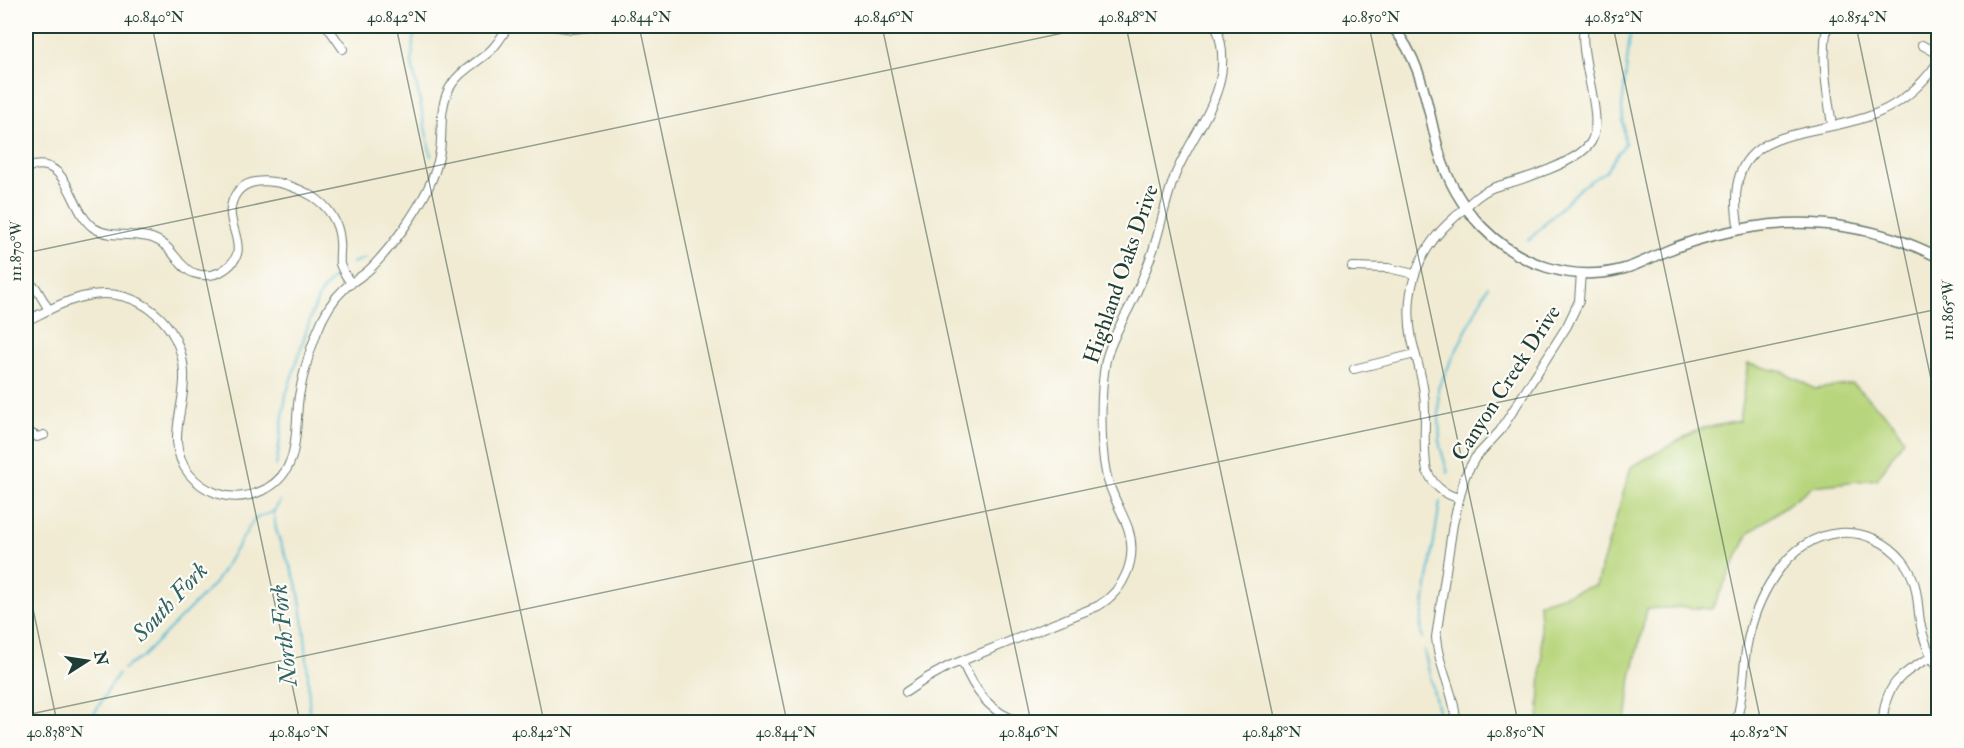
<svg xmlns="http://www.w3.org/2000/svg" width="1964" height="748" font-family="'IM FELL Double Pica',serif">
<style>
.green{fill:#b7d57b;stroke:#6b8958;stroke-width:1.5}
.lines{fill:none;stroke-linecap:round;stroke-linejoin:round}
.stream{stroke:#56bcd4;stroke-width:2}
.minor-casing{stroke:#687a6c;stroke-width:10}
.major-casing{stroke:#687a6c;stroke-width:12}
.minor{stroke:#fff;stroke-width:8}
.major{stroke:#fff;stroke-width:9}
.ticks{fill:none;stroke:#1f3d34;stroke-width:1.5;stroke-opacity:0.45}
.labels{text-anchor:middle;dominant-baseline:central;stroke-width:4.5;stroke-linejoin:round;paint-order:stroke}
.street-label{font-size:22px;fill:#1f3d34;stroke:#fdfcf7}
.water-label{font-size:24px;font-style:italic;fill:#306364;stroke:#fdfcf7}
.neatline{fill:none;stroke:#1f3d34;stroke-width:2}
.ticks-label{font-size:15px;text-anchor:middle;fill:#1f3d34}
</style>
<rect width="100%" height="100%" fill="#fdfcf7"/>
<filter id="ink" filterUnits="userSpaceOnUse"><feTurbulence type="fractalNoise" baseFrequency=".0167" numOctaves="2"/><feDisplacementMap in="SourceGraphic" scale="12" xChannelSelector="R" yChannelSelector="G"/><feConvolveMatrix kernelMatrix="1 2 1 2 8 2 1 2 1" color-interpolation-filters="sRGB"/></filter>
<filter id="wash" filterUnits="userSpaceOnUse"><feTurbulence type="fractalNoise" baseFrequency=".008" numOctaves="4" result="noise"/><feDisplacementMap in="SourceGraphic" scale="24" xChannelSelector="R" yChannelSelector="G"/><feGaussianBlur stdDeviation="1.35" result="paint"/><feColorMatrix in="noise" values="0 0 0 0 0 0 0 0 0 0 0 0 0 0 0 0 0 1.4 0 .05"/><feComposite in="paint" operator="in"/></filter>
<g filter="url(#wash)">
<rect width="100%" height="100%" fill="#f1ebd3"/>
<path class="green" d="M1748 364 1784 372 1815 389 1853 384 1893 422 1904 439 1877 479 1813 486 1749 533 1712 609 1683 607 1647 609 1631 677 1626 722H1538L1542 657 1539 603 1596 585 1631 467 1699 429 1739 421Z"/>
<g class="lines">
<path class="stream" d="M414 26 412 63 431 156
M1528 241 1581 187 1606 171 1625 143 1622 108 1631 26
M352 263 366 258
M276 467 286 395 312 313 321 292 333 278
M1448 473 1440 446 1438 388 1488 286
M274 512C274 542 294 565 299 594 307 636 308 680 310 722
M1422 638 1421 625 1440 502
M1424 650 1438 711 1439 722
M123 669 142 657 215 583 253 521C265 510 273 520 280 500
M89 722 118 674"/>
</g>
</g>
<g filter="url(#ink)">
<g class="lines">
<defs>
<path id="minor" d="M327 26 343 49
M552 26 573 29 598 26
M1827 26C1821 60 1827 91 1832 125
M1398 32 1407 26
M1922 45 1938 54
M26 168C70 152 69 211 94 228 111 239 133 232 152 238 173 245 177 266 193 273 202 276 212 276 220 272 255 253 227 230 231 207 238 167 289 182 312 196 328 206 339 222 340 241 341 248 339 256 340 264 342 271 347 277 351 284
M1739 230C1719 125 1798 140 1867 117 1897 107 1921 87 1938 62
M1352 267 1388 268 1414 274
M26 281 36 288 49 310
M26 321C45 312 66 300 87 296 137 285 182 323 184 373 186 408 164 442 189 474 196 482 205 489 216 493 232 499 250 497 266 489 302 469 294 430 299 396 303 374 309 353 317 332 323 316 332 300 345 288 353 281 363 276 371 268 383 256 394 242 404 228 420 205 436 179 440 151 443 131 439 110 448 91 457 72 474 65 489 52 497 45 503 35 508 26
M1354 369 1415 354
M26 430 37 437 44 435
M1459 498C1443 494 1434 486 1427 471 1422 446 1427 419 1424 394 1422 375 1416 358 1412 340 1403 292 1417 250 1454 218 1467 206 1480 191 1498 186 1521 180 1578 163 1591 142 1606 117 1578 59 1584 26
M962 661C974 690 990 714 1022 722
M906 692 927 678 949 666 1098 606C1125 590 1138 558 1128 528 1121 509 1110 493 1106 473 1100 443 1100 390 1106 360 1111 340 1121 324 1130 306 1138 290 1145 273 1151 256 1161 229 1165 199 1176 173 1198 122 1238 86 1216 26
M1456 722C1455 693 1438 667 1436 637L1453 524 1465 476 1475 458 1500 431 1567 326 1579 301 1581 273
M1736 722C1743 699 1743 674 1746 650 1754 602 1784 538 1839 533 1864 531 1888 542 1903 561 1918 580 1917 600 1920 622 1923 638 1929 654 1938 668
M1883 722C1884 686 1901 672 1932 657"/>
<path id="major" d="M1392 26C1423 62 1427 108 1439 152 1447 179 1462 206 1482 227 1518 264 1571 283 1623 269 1639 265 1653 256 1669 250 1695 239 1725 232 1753 227 1816 217 1882 228 1938 257"/>
</defs>
<use href="#minor" class="minor-casing"/>
<use href="#major" class="major-casing"/>
<use href="#minor" class="minor"/>
<use href="#major" class="major"/>
</g>
</g>
<path class="ticks" d="M152 26 300 722M396 26 544 722M639 26 787 722M882 26 1031 722M1126 26 1274 722M1369 26 1518 722M1613 26 1761 722M1856 26 1938 412M26 253 1096 26M26 576 57 722M26 715 1938 309"/>
<g class="labels">
<g class="street-label">
<text transform="translate(1121 274) rotate(-71)">Highland Oaks Drive</text>
<text transform="translate(1506 383) rotate(-57)">Canyon Creek Drive</text>
</g>
<g class="water-label">
<text transform="translate(170 602) rotate(-47)">South Fork</text>
<text transform="translate(284 635) rotate(-96)">North Fork</text>
</g>
</g>
<rect width="1964" height="748" fill="none" stroke="#fdfcf7" stroke-width="66"/>
<g transform="translate(87 661) rotate(78)" stroke="#fdfcf7" stroke-width="4.5" paint-order="stroke">
<path d="M0-4.5L10 22L0 15L-10 22Z" fill="#1f3d34"/>
<text y="-9" font-size="16" font-weight="bold" text-anchor="middle" fill="#1f3d34">N</text>
</g>
<rect x="33" y="33" width="1898" height="682" class="neatline"/>
<g class="ticks-label">
<text x="154" y="22">40.840°N</text>
<text x="397" y="22">40.842°N</text>
<text x="641" y="22">40.844°N</text>
<text x="884" y="22">40.846°N</text>
<text x="1128" y="22">40.848°N</text>
<text x="1371" y="22">40.850°N</text>
<text x="1614" y="22">40.852°N</text>
<text x="1858" y="22">40.854°N</text>
<text transform="translate(16 251) rotate(-90)" y="5">111.870°W</text>
<text transform="translate(1948 310) rotate(-90)" y="5">111.865°W</text>
<text x="55" y="737">40.838°N</text>
<text x="299" y="737">40.840°N</text>
<text x="542" y="737">40.842°N</text>
<text x="786" y="737">40.844°N</text>
<text x="1029" y="737">40.846°N</text>
<text x="1272" y="737">40.848°N</text>
<text x="1516" y="737">40.850°N</text>
<text x="1759" y="737">40.852°N</text>
</g>
</svg>
